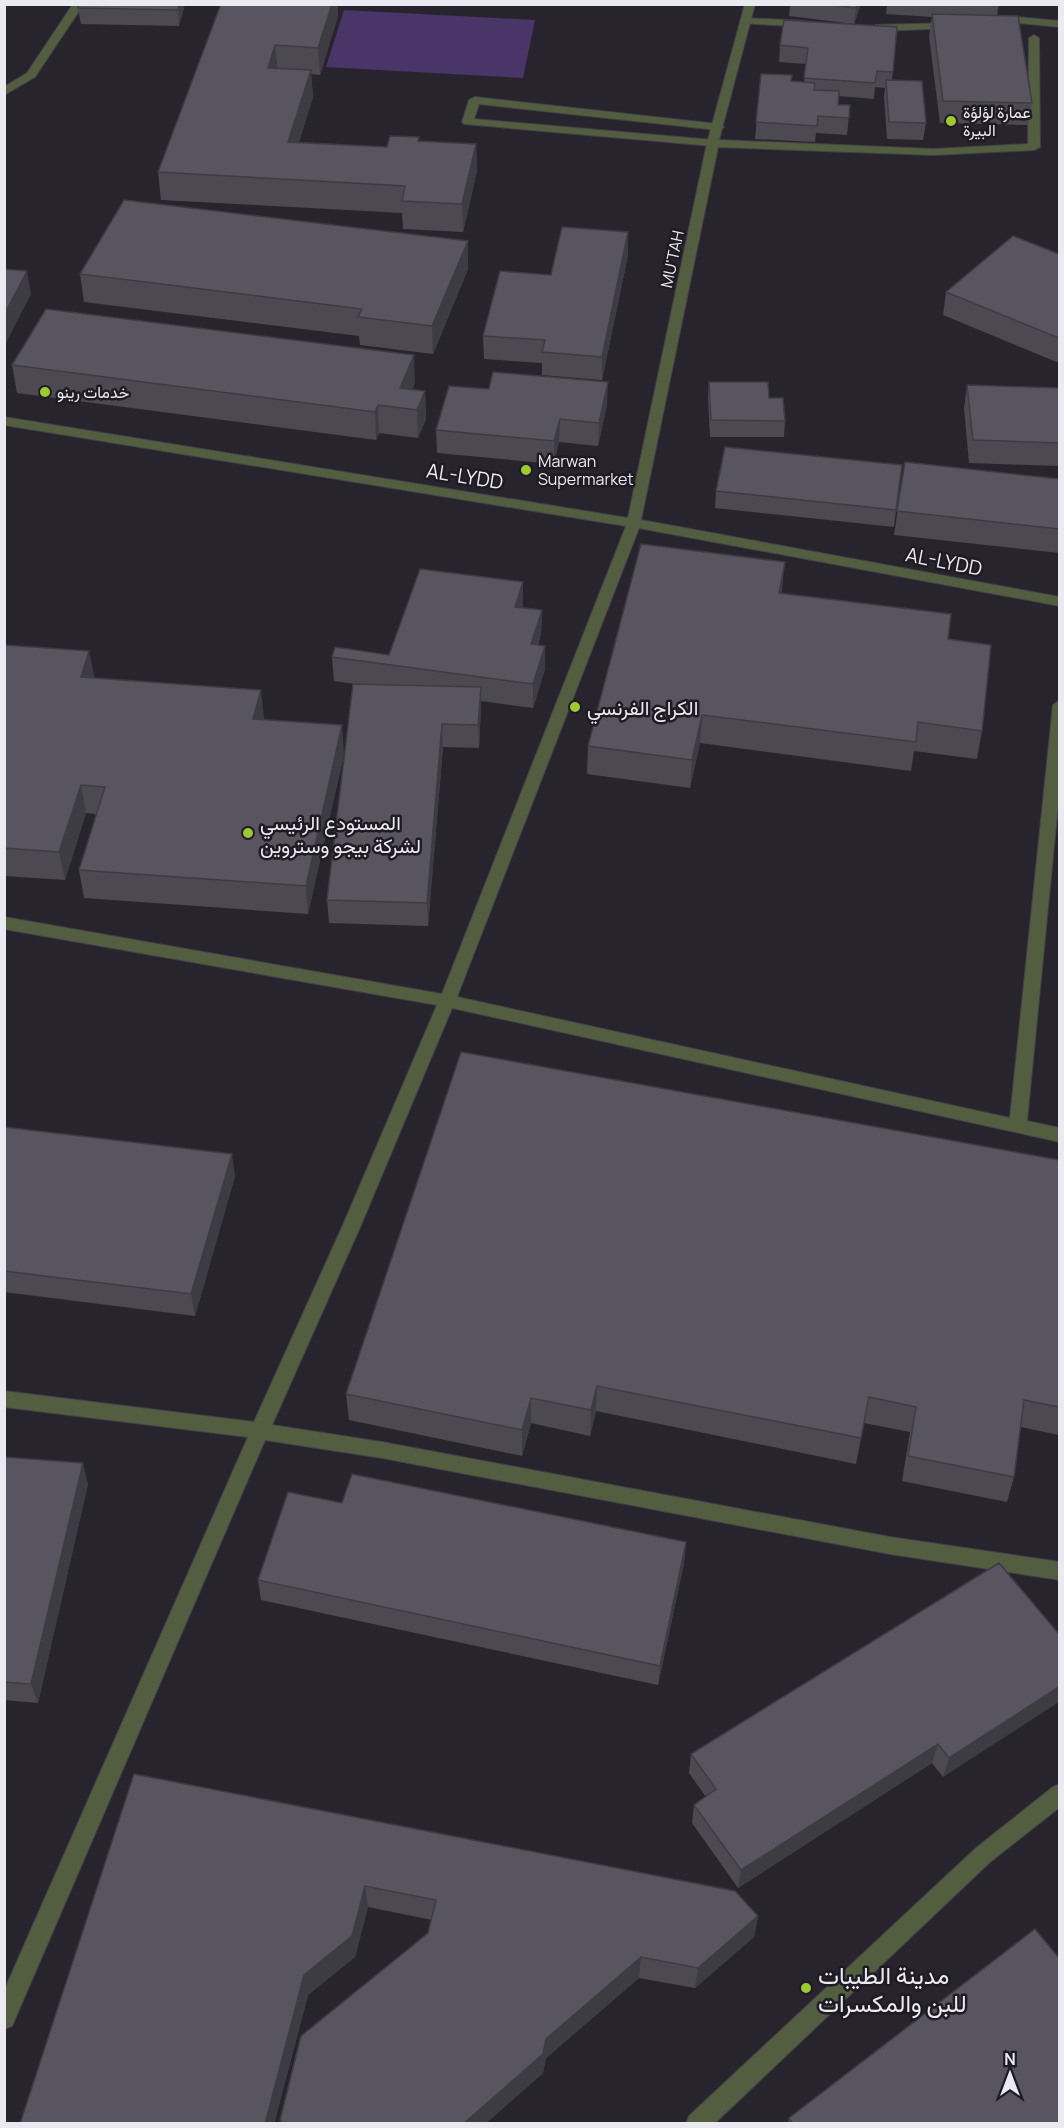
<svg xmlns="http://www.w3.org/2000/svg" width="1064" height="2128" font-family="Manrope,Vazirmatn,sans-serif">
<style>
.green{fill:#493568}
.lines{fill:none;stroke-linecap:round;stroke-linejoin:round}
.service-casing{stroke:#434049;stroke-width:2}
.minor-casing{stroke:#434049;stroke-width:2}
.service{fill:#525e3f;fill-rule:evenodd}
.minor{fill:#525e3f;fill-rule:evenodd}
.wall{fill:#4c4953}
.shaded-wall{fill:#3e3c43}
.building{fill:#585560;stroke:#3e3c43;stroke-width:1.5}
.poi-dot{fill:#9dca30;stroke:#1e1b24;stroke-width:2}
.labels{text-anchor:middle;dominant-baseline:central;stroke-width:5;stroke-linejoin:round;paint-order:stroke}
.far-poi-label{font-size:16px;fill:#eceaf1;stroke:#1e1b24;text-anchor:start}
.far-street-label{font-size:16px;fill:#eceaf1;stroke:#1e1b24}
.street-label{font-size:20px;fill:#eceaf1;stroke:#1e1b24}
.poi-label{font-size:20px;fill:#eceaf1;stroke:#1e1b24;text-anchor:start}
.near-poi-label{font-size:24px;fill:#eceaf1;stroke:#1e1b24;text-anchor:start}
</style>
<rect width="100%" height="100%" fill="#28242e"/>
<path class="green" d="M344 10 535 20 523 78 326 67Z"/>
<g class="lines">
<defs>
<path id="service" d="M73 4 83 5 35 77 4 95V87L27 73Z
M1017 17 1060 21V27L1019 23 998 26 993 23 994 21Z
M745 18 805 21 810 24 805 27 741 23 740 21Z
M952 23 956 24V28L876 31 871 28 876 25Z
M475 97 718 124 724 127 718 130 479 104 474 119 713 140 719 143 713 146 464 124 462 122 469 100Z"/>
<path id="minor" d="M745 4H755L719 140 934 149 1028 144 1029 38 1034 35 1039 38 1040 147 1034 150 934 155 718 147 641 520 1060 597V606L639 528 457 997 1010 1118 1053 705 1060 700V785L1027 1121 1060 1128V1142L452 1008 361 1225 272 1425 382 1442 890 1537 1060 1562V1580L890 1554 382 1458 265 1440 12 2026 4 2029V1991L248 1437 4 1407V1391L254 1422 343 1225 437 1005 4 929V917L442 994 626 526 4 425V417L628 518 707 143Z
M1060 1784V1807L990 1862 714 2124H686L689 2116 976 1848 1053 1787Z"/>
</defs>
<use href="#service" class="service-casing"/>
<use href="#minor" class="minor-casing"/>
<use href="#service" class="service"/>
<use href="#minor" class="minor"/>
</g>
<path class="wall" d="M185 4 179 26 81 24 78 8Z
M221 4H338V16L320 75 311 74 313 97 299 142 387 147 420 141 476 144 477 171 463 232 403 229 402 213 161 200 158 172Z
M790 4H861L854 24 789 16Z
M887 4H999L997 16 1032 103 1028 125 940 123 929 36 932 17 886 14Z
M897 27 892 80 926 123 923 140 887 139 884 96 885 88 875 87 874 99 838 96V105H850L847 135 816 133 815 142 755 139 761 74 791 81 804 82 806 64 779 62 780 45Z
M628 232V255L602 380 542 375V363L484 359 483 336 551 275Z
M468 241V269L433 354 360 345 359 336 84 302 80 274Z
M1059 254V363L943 315 946 292Z
M12 365 415 383 412 389 425 391 426 419 418 438 379 433 376 440 17 393Z
M709 382 769 398 785 421 784 437H710L708 399Z
M967 385 1059 388V466L969 463 964 408Z
M607 405 598 446 559 442 554 464 437 453 436 430Z
M905 462 1059 479V553L894 535Z
M716 491 896 510 894 527 715 508Z
M523 582 522 608 542 610 541 634 538 645 545 646V669L533 708 481 701 479 748 443 747 428 926 329 923 327 900 362 685 334 681 332 657 389 655Z
M781 593 948 639 982 731 977 759 914 751 911 771 700 743 690 788 587 774 588 746Z
M4 645 94 678 264 718 263 720 344 754 308 914 84 898 79 870 96 814 86 813 65 880 4 876Z
M4 1127 235 1176 195 1316 4 1292Z
M1059 1160V1435L1021 1427 1014 1477 1007 1502 902 1481 910 1432 864 1423 856 1464 596 1411 590 1436 531 1423 522 1456 349 1420 346 1394Z
M4 1457 88 1484 38 1703 4 1700Z
M686 1542 684 1563 658 1685 261 1600 258 1580Z
M1059 1634 943 1777 932 1763 738 1888 692 1823 694 1805 706 1797 689 1773 691 1754Z
M134 1774 758 1916 754 1937 695 1988 639 1978 546 2058 543 2073 485 2124H281L280 2120 428 1933 432 1920 368 1907 355 1957 308 1995 274 2124H20Z
M789 2118 1059 2124H788Z"/>
<path class="shaded-wall" d="M179 4H185L179 26 178 10Z
M332 4H338V16L320 75 318 48Z
M857 4H861L854 24 856 8Z
M275 45 278 72 268 68Z
M311 70 313 97 290 169 288 142Z
M476 144 477 171 463 232 462 204Z
M628 232V255L602 380V357Z
M468 241V269L433 354 432 326Z
M27 271 31 294 4 347V315Z
M414 355 415 383 404 408 400 388Z
M608 382 607 405 598 446 599 423Z
M425 391 426 419 418 438 417 410Z
M378 405 379 433 376 440 375 412Z
M560 419 559 442 554 464V441Z
M785 562 782 590 776 621 779 593Z
M523 582V606L515 630V607Z
M542 610 541 634 531 667V644Z
M545 646V669L533 708V684Z
M89 651 95 679 81 677Z
M481 687V711L479 748 478 725Z
M261 690 264 718 256 748 253 719Z
M702 715 700 743 690 788 692 760Z
M442 724 443 747 428 926 427 903Z
M342 725 344 754 308 914 306 886Z
M81 785 86 813 65 880 59 852Z
M232 1154 235 1176 195 1316 191 1294Z
M597 1386 596 1411 590 1436 591 1410Z
M531 1398V1423L522 1456V1430Z
M83 1463 88 1484 38 1703 31 1684Z
M686 1542 684 1563 658 1685 660 1666Z
M1059 1687V1702L943 1777 949 1758Z
M938 1744 932 1763 738 1888 741 1870Z
M365 1886 368 1907 355 1957 308 1995 274 2124H265L304 1975Z
M758 1916 754 1937 695 1988 698 1968Z
M641 1957 639 1978 546 2058 543 2073 485 2124H463L546 2039Z"/>
<path class="building" d="M79 4H179L178 10 78 8Z
M221 4H332L318 48 275 45 268 68 311 70 288 142 387 147 390 136 419 137 418 141 476 144 462 204 402 201 405 186 158 172Z
M826 4H857L856 8Z
M979 4H999L998 6Z
M932 14 1018 16 1032 103 943 101Z
M784 20 897 27 893 72 877 71 875 83 804 78 808 48 780 45Z
M761 74 792 75 791 81 815 83 814 90 839 91 838 105H850L849 118 818 116 817 126 756 122Z
M886 80 922 81 926 123 889 122Z
M124 200 468 241 432 326 358 317 362 309 80 274Z
M562 227 628 232 602 357 542 352 545 340 483 336 500 271 551 275Z
M1013 236 1059 254V338L946 292Z
M4 269 27 271 4 315Z
M46 309 414 355 400 388 425 391 417 410 378 405 375 412 12 365Z
M493 372 608 382 599 423 560 419 554 441 436 430 449 386 489 389Z
M709 382H768L769 398H783L785 421 711 420Z
M967 385 1059 388V443L973 440Z
M725 447 902 465 896 510 716 491Z
M905 462 1059 479V529L897 511Z
M641 544 785 562 779 593 951 614 948 639 991 645 982 731 918 722 916 742 702 715 692 760 588 746Z
M420 569 523 582 515 607 542 610 531 644 545 646 533 684 332 657 335 647 389 655Z
M4 645 89 651 81 677 261 690 253 719 342 725 306 886 79 870 105 787 81 785 59 852 4 848Z
M353 684 481 687 478 725 442 724 427 903 327 900Z
M461 1052 1059 1160V1407L1024 1400 1014 1477 908 1456 916 1407 869 1397 861 1438 597 1386 591 1410 531 1398 522 1430 346 1394Z
M4 1127 232 1154 191 1294 4 1271Z
M4 1457 83 1463 31 1684 4 1682Z
M352 1474 686 1542 660 1666 258 1580 288 1492 342 1503Z
M999 1563 1059 1634V1687L949 1758 938 1744 741 1870 694 1805 716 1789 691 1754Z
M134 1774 735 1891 758 1916 698 1968 641 1957 546 2039 543 2054 463 2124H283L280 2120 301 2036 428 1933 436 1900 365 1886 352 1936 304 1975 265 2124H20Z
M1035 1929 1059 1958V2122L1057 2124H793L789 2118Z"/>
<g class="poi-dot">
<circle cx="951" cy="121" r="6"/>
<circle cx="45" cy="392" r="6"/>
<circle cx="526" cy="470" r="6"/>
<circle cx="575" cy="707" r="6"/>
<circle cx="248" cy="833" r="6"/>
<circle cx="806" cy="1988" r="6"/>
</g>
<g class="labels">
<g class="far-poi-label">
<text x="963" y="112">عمارة لؤلؤة<tspan x="963" dy="18">البيرة</tspan></text>
<text x="57" y="392">خدمات رينو</text>
<text x="538" y="461">Marwan<tspan x="538" dy="18">Supermarket</tspan></text>
</g>
<g class="far-street-label">
<text transform="translate(672 259) rotate(-78)">MU'TAH</text>
</g>
<g class="street-label">
<text transform="translate(465 476) rotate(9)">AL-LYDD</text>
<text transform="translate(944 561) rotate(11)">AL-LYDD</text>
</g>
<g class="poi-label">
<text x="587" y="707">الكراج الفرنسي</text>
<text x="260" y="822">المستودع الرئيسي<tspan x="260" dy="23">لشركة بيجو وستروين</tspan></text>
</g>
<g class="near-poi-label">
<text x="818" y="1974">مدينة الطيبات<tspan x="818" dy="28">للبن والمكسرات</tspan></text>
</g>
</g>
<rect width="1064" height="2128" fill="none" stroke="#eceaf1" stroke-width="12"/>
<g transform="translate(1010 2074)" stroke="#1e1b24" stroke-width="4.5" paint-order="stroke">
<path d="M0-4.5L10 22L0 15L-10 22Z" fill="#eceaf1"/>
<text y="-9" font-size="16" font-weight="bold" text-anchor="middle" fill="#eceaf1">N</text>
</g>
</svg>
